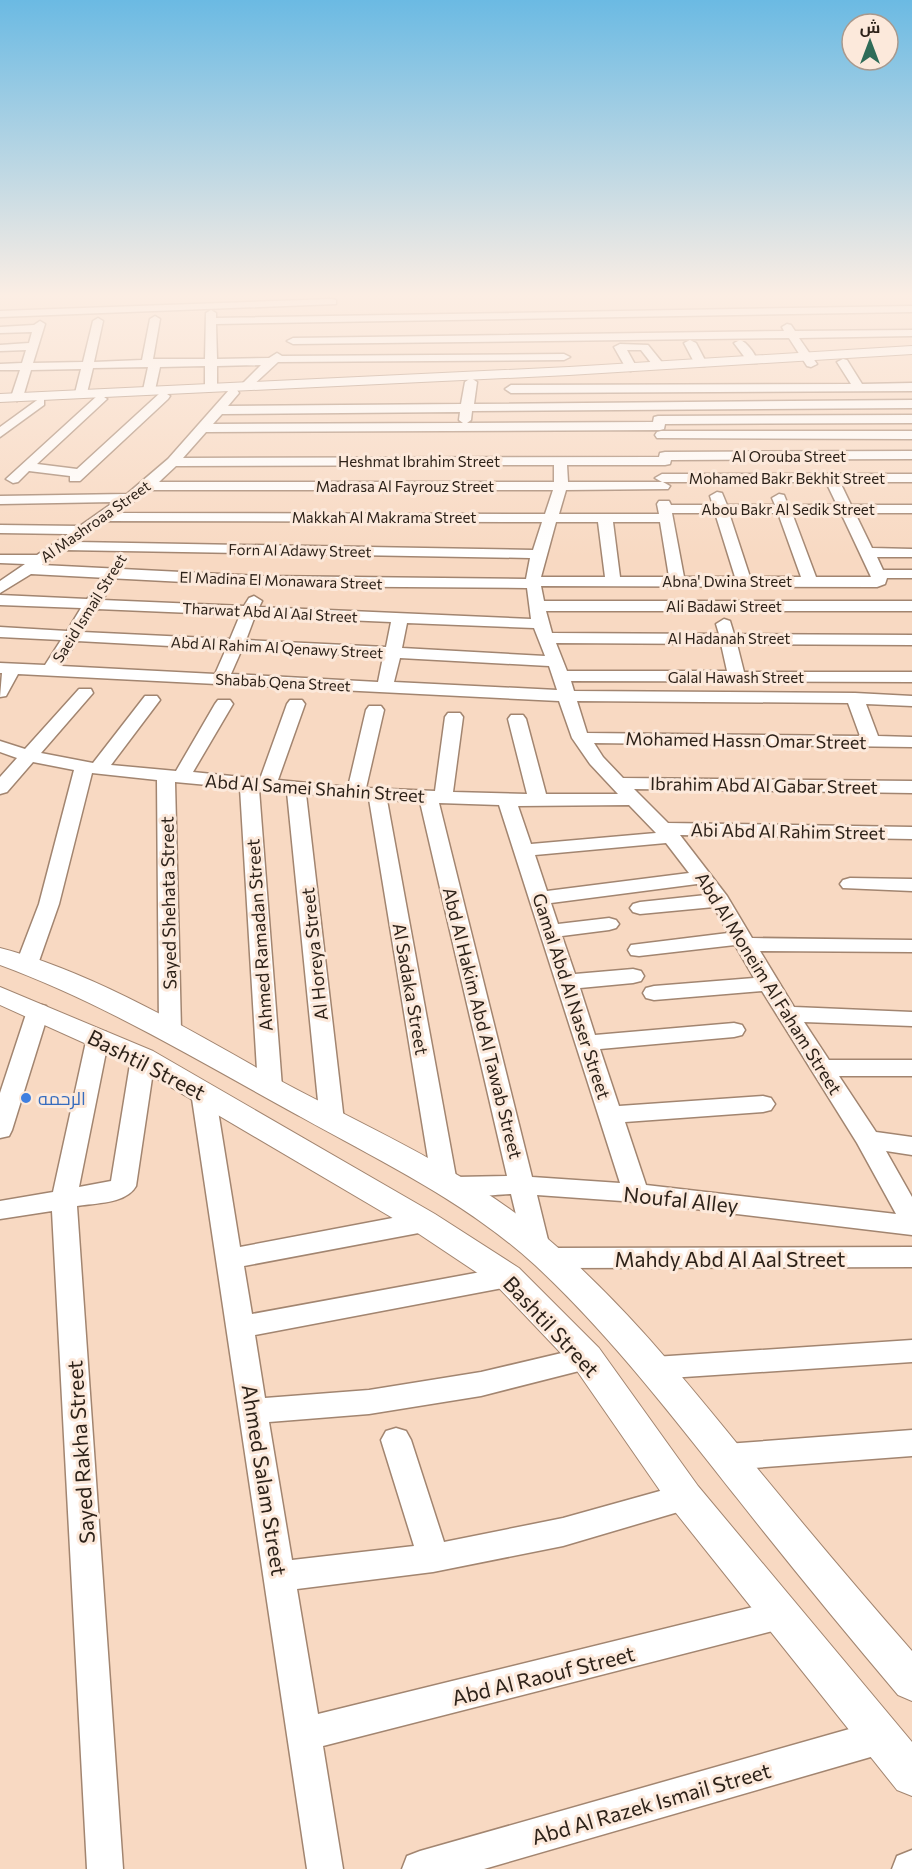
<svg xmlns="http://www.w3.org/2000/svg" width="912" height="1869" font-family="Commissioner,Cairo,sans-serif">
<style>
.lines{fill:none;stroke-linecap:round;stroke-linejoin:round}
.minor-casing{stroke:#a28570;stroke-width:3}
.tertiary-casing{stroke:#a28570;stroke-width:2}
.minor{fill:#fff;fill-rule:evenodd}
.tertiary{fill:#fff;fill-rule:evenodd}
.shop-dot{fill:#3f7fe0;stroke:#fce9db;stroke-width:2}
.labels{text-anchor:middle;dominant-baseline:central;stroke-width:6;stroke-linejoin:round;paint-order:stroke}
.far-street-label{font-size:15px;fill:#2d2219;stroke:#fce9db}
.street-label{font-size:18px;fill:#2d2219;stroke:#fce9db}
.shop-label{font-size:18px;fill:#366cbe;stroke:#fce9db;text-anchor:start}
.near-street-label{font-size:21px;fill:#2d2219;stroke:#fce9db}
</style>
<rect width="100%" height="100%" fill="#f8d9c2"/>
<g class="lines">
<defs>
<path id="minor" d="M332 299 336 300V304L0 317V311Z
M912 306V312L216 324 217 359 269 358 277 353 282 356 564 354 570 357 564 360 278 362 251 387 247 389 241 385 261 365 217 366V387L211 391 205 387V366L160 367 155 390 149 394 143 390 148 367 93 368 87 393 81 397 75 393 81 369 31 370 23 397 17 401 11 397 20 370H0V364L22 363 26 350 0 351V345L29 343 32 332 0 333V327L34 325 40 321 45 324 33 363 83 362 93 321 98 318 103 321 94 362 142 360 150 319 155 316 160 319 153 359H205L206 313 211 310 216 313V318Z
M787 324 791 325 795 331 912 330V336L799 338 817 364 811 367 807 366 789 338 293 344 287 341 293 338 784 331 782 327Z
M690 340 696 343 707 364 705 366H697L695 364 684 343Z
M740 340C747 342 758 357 757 363H749L734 343Z
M620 344 648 345 665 366 663 368H655L641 350H627L637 368 631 371 627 370 614 347Z
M843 359 847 360 862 384 912 383V391L511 393 505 389 511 385 851 384 837 362Z
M471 378 477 382 474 404 912 400V408L472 411 471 420 467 423 653 422 654 417 658 416 912 415V423L665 424 664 429 660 430 206 432 183 458 659 457 660 453 665 452 912 451V459L671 460 670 464 665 465H567L568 482H662L655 478 662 474H912V482H840L851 505H912V513H855L872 548 912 549V557H877L883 570H912V578H887L885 584 877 587 541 586 544 601H912V611H546L552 633 719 634 716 624 724 619 730 621 734 634 912 635V645L737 644 744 672H912V682L571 681 574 691 855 693 912 696V706L866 704 878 736 912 737V747L594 743 603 757 623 778 912 781V793L634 789 668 823 912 827V839L680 835 727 896 752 938 912 940V952L760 951 794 1007 912 1012V1026L804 1022 829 1060H912V1076H839L876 1132 912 1137V1155L886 1151 912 1197V1235L636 1202 537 1195 550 1248 912 1247V1267L549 1268 540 1265 536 1258 528 1255 524 1248 511 1194C490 1195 443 1202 432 1183L369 799 306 794 344 1121 341 1127 332 1129 323 1127 320 1121 287 792 259 789 282 1087 278 1093 270 1095 262 1093 258 1087 240 788 175 782 181 1030 178 1035 170 1037 162 1035 159 1030 157 780 92 773 59 904 38 964 35 969 27 971 19 969 16 964 39 904 74 770 33 762 7 792 0 794V777L17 758 0 752V741L25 749 79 689H91L93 693 41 753 93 763 145 696H157L160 700 111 765 176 771 215 704 218 700H230L233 704 193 772 260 779 287 704 290 700H302L305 704 278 780 348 787 366 710 369 706H381L384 710 366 788 435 791 445 717 448 713H460L463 717 453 792 527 794 508 719 511 715H523L526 719 546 794H618L590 764 572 738 559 701 18 674 6 696 0 697 2 673H0V663L45 665 61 640 0 637V627L67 631 81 608 0 605V595L87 599 92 593 97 591 105 596 102 600 244 606 249 598 254 596 262 601 259 607 531 619 527 588 262 586 31 574 0 593V581L25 564 0 563V555H37L68 534 0 533V525L80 526 114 502 0 504V496L127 494 168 459 229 390H237L239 393 228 406 461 404 465 382ZM460 412 459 420 463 423 213 424 222 414ZM554 465V482H159L176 466ZM663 482H826L837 505H788L784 495 779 494 772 498 775 505H727L722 493 717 492 710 496 713 505H671L669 501H659L657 504 659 514H559L566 490 668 489 670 486ZM150 490H553L545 514 117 513ZM672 513H715L735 577H684ZM729 513H778L801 577H750ZM792 513H841L871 577H816ZM105 521 542 522 533 550 76 542ZM556 522H598L605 577H541ZM613 522H660L669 577H620ZM64 550 530 558 526 579 262 576 42 565ZM97 609 240 615 230 639 82 632ZM255 616 391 622 386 647 246 640ZM407 623 534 628 545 656 402 648ZM77 641 226 649 215 674 61 666ZM556 643 721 644 727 671H567ZM242 649 383 657 378 682 231 674ZM400 658 549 666 557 690 394 682ZM577 701 848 703 860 736 587 733ZM387 800 420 802 507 1176 456 1177ZM439 803 499 805 620 1183 532 1177ZM629 805 656 833 531 844 518 806ZM666 843 689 873 547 891 535 855ZM697 884 706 895 640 902 633 904 630 908 633 912 640 914 714 907 728 933 639 944 631 945 628 950 631 955 639 956 735 945 754 978 654 986 646 988 643 993 646 998 654 1000 762 991 857 1143 896 1214 646 1185 625 1122 763 1112 771 1110 775 1104 771 1098 763 1096 619 1106 600 1049 734 1037 742 1035 745 1030 742 1025 734 1023 595 1035 580 988 633 983 641 981 644 976 641 971 633 969 575 974 562 936 609 930 616 928 619 924 616 920 609 918 558 924 551 903Z
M164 392 170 396 168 399 80 481H70V476L29 471 18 482 13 483 6 479 97 396 101 395 107 399 37 464 77 469 160 393Z
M40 398 44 399V405L0 437V427Z
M661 431H912V439L657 438 655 435 657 432Z
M850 878 912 879V891L843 888 840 884 843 880Z
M38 1004 46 1006 49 1011 12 1130 9 1136 0 1138V1093L27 1011 30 1006Z
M98 1030 106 1032 109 1037 79 1187 111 1181 131 1058 135 1053 143 1050 151 1053 155 1058 136 1186C126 1204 95 1203 77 1206L123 1869H87L52 1211 0 1219V1201L53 1192 87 1037 90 1032Z
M203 1084 211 1086 215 1092 240 1247 424 1212 433 1215 437 1222 433 1229 424 1232 244 1266 252 1314 508 1267 517 1270 521 1277 517 1284 508 1287 255 1335 265 1398 369 1390 481 1372 587 1347 597 1350 601 1358 597 1366 587 1369 481 1396 369 1414 269 1422 292 1560 414 1546 381 1440 386 1431 396 1428 406 1431 411 1440 444 1542 563 1518 685 1484 696 1488 700 1497 696 1506 685 1510 563 1546 433 1572 297 1589 318 1714 781 1600 792 1604 797 1615 792 1626 323 1746 343 1869H307L191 1092 195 1086Z
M912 1340V1362L654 1379 644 1376 640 1368 644 1360 654 1357Z
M912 1430V1456L726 1470 715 1466 711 1457 715 1448 726 1444Z
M881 1720 893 1725 898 1737 893 1749 881 1754 484 1869H402L407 1856 420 1851Z
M912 1850V1869H892L897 1856Z"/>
<path id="tertiary" d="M912 346V354L569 375 0 402V394L569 367Z
M0 948C90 971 185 1027 266 1073 355 1122 451 1162 531 1225 614 1291 682 1376 748 1457 802 1523 856 1587 912 1651V1701L898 1695C843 1630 789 1564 737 1498 673 1417 610 1335 535 1265 466 1202 382 1162 301 1117 202 1063 106 1004 0 965Z
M0 987 153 1051 435 1214 519 1268 599 1348 698 1486 912 1742V1796L897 1790 672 1508 575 1368 497 1286 413 1230 133 1065 0 1005Z"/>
</defs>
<use href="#minor" class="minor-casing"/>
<use href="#tertiary" class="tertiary-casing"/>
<use href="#minor" class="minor"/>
<use href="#tertiary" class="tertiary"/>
</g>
<linearGradient id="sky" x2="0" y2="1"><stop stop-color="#6bbae3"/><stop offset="0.53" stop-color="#fceee4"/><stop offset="1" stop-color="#fceee4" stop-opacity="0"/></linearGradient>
<rect width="912" height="557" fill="url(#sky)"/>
<circle class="shop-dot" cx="26" cy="1098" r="6"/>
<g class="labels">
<g class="far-street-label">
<text x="789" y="456">Al Orouba Street</text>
<text x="419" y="461">Heshmat Ibrahim Street</text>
<text x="787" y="478">Mohamed Bakr Bekhit Street</text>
<text x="405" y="486">Madrasa Al Fayrouz Street</text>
<text x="788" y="509">Abou Bakr Al Sedik Street</text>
<text x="384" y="517">Makkah Al Makrama Street</text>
<text transform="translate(95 521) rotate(-35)">Al Mashroaa Street</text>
<text transform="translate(300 550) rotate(1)">Forn Al Adawy Street</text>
<text transform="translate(281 580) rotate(2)">El Madina El Monawara Street</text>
<text x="727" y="581">Abna' Dwina Street</text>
<text x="724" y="606">Ali Badawi Street</text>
<text transform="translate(89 608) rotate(-58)">Saeid Ismail Street</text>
<text transform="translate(270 612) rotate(3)">Tharwat Abd Al Aal Street</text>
<text x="729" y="638">Al Hadanah Street</text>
<text transform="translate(277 647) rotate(3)">Abd Al Rahim Al Qenawy Street</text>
<text x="736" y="677">Galal Hawash Street</text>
<text transform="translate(283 682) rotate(3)">Shabab Qena Street</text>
</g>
<g class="street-label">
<text transform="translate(746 740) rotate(1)">Mohamed Hassn Omar Street</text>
<text transform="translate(764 785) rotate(1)">Ibrahim Abd Al Gabar Street</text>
<text transform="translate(315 788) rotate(4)">Abd Al Samei Shahin Street</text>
<text transform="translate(788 831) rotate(1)">Abi Abd Al Rahim Street</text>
<text transform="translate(168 903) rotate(-91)">Sayed Shehata Street</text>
<text transform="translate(259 935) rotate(-94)">Ahmed Ramadan Street</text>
<text transform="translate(314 954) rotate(-96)">Al Horeya Street</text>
<text transform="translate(769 983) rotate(58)">Abd Al Moneim Al Faham Street</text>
<text transform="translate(411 989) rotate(80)">Al Sadaka Street</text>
<text transform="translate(572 996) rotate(72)">Gamal Abd Al Naser Street</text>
<text transform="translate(483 1023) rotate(76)">Abd Al Hakim Abd Al Tawab Street</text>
</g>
<g class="shop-label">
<text x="38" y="1098">الرحمه</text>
</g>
<g class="near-street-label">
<text transform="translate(147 1064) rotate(27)">Bashtil Street</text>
<text transform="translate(681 1199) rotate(6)">Noufal Alley</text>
<text x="730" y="1258">Mahdy Abd Al Aal Street</text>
<text transform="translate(552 1326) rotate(47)">Bashtil Street</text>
<text transform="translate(80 1452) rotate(-94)">Sayed Rakha Street</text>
<text transform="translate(265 1480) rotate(81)">Ahmed Salam Street</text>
<text transform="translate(543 1675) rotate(-14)">Abd Al Raouf Street</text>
<text transform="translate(651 1803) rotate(-16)">Abd Al Razek Ismail Street</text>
</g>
</g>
<g transform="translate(870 42)"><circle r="28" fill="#fce9db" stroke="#a9998d" stroke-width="1.5"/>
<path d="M0-4.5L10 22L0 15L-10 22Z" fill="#2f6c58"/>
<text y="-9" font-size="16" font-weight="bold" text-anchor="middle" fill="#2d2219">ش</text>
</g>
</svg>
